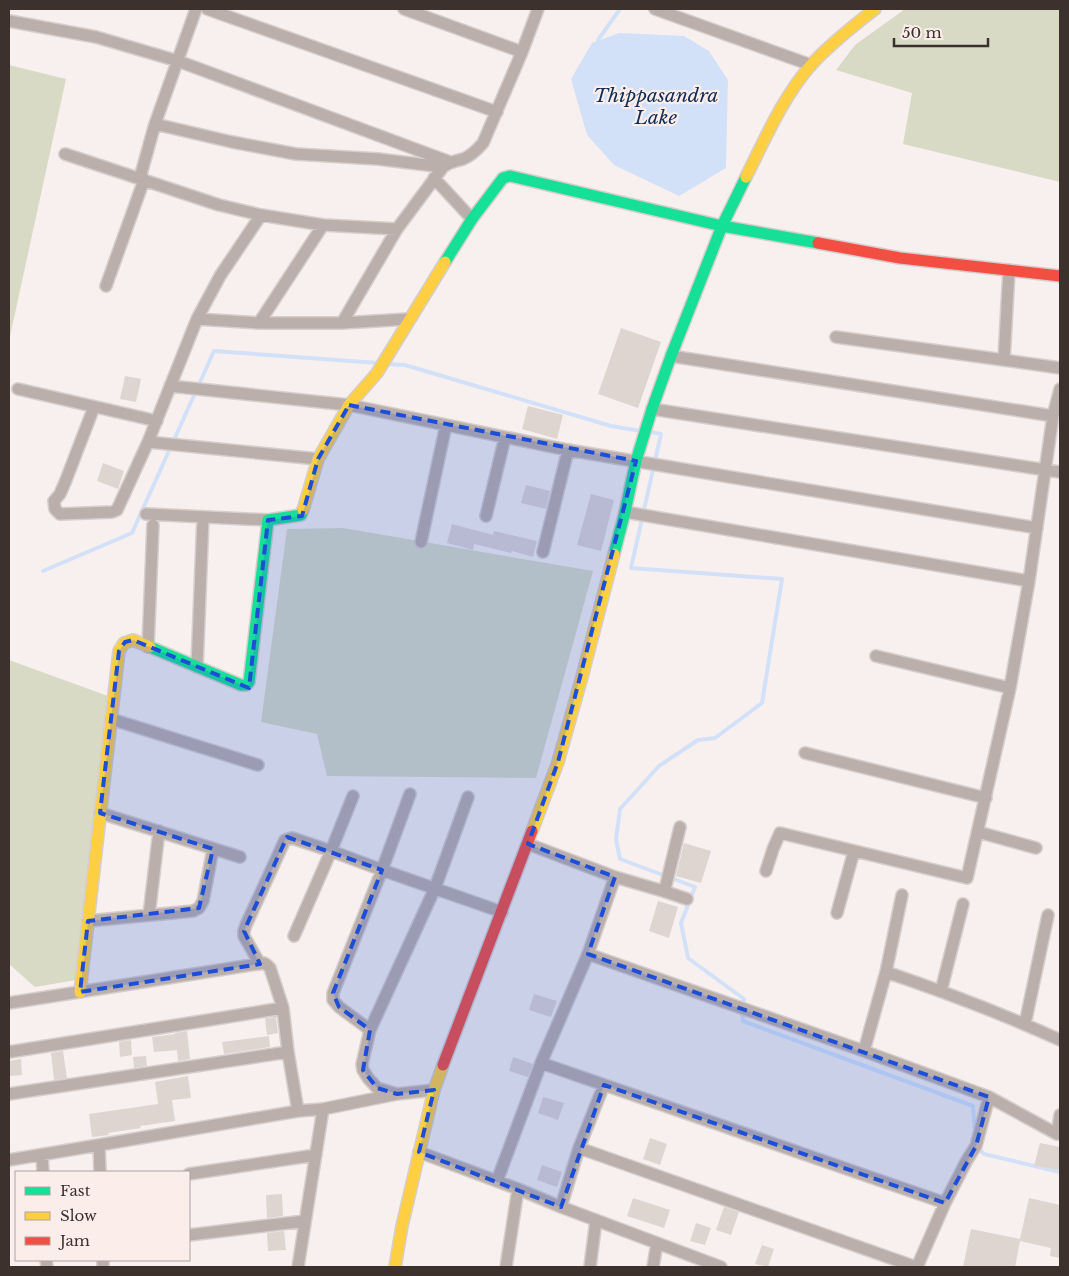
<svg xmlns="http://www.w3.org/2000/svg" width="1069" height="1276" font-family="'Libre Baskerville',serif">
<style>
.green{fill:#d8dac5}
.water{fill:#d3e1f8}
.lines{fill:none;stroke-linecap:round;stroke-linejoin:round}
.stream{stroke:#d3e1f8;stroke-width:4}
.building{fill:#ded5d1}
.street-casing{stroke:#d5cecc;stroke-width:14}
.fast-casing{stroke:#d5cecc;stroke-width:14}
.slow-casing{stroke:#d5cecc;stroke-width:14}
.jam-casing{stroke:#d5cecc;stroke-width:14}
.street{stroke:#bbafab;stroke-width:11}
.fast{stroke:#16e098;stroke-width:11}
.slow{stroke:#ffcf43;stroke-width:11}
.jam{stroke:#f24e42;stroke-width:11}
.marked{fill:#1d4ed8;fill-opacity:0.2;stroke:#1d4ed8;stroke-width:4;stroke-dasharray:10 6;stroke-linejoin:round}
.labels{text-anchor:middle;dominant-baseline:central;stroke-width:4.5;stroke-linejoin:round;paint-order:stroke}
.water-label{font-size:19px;font-style:italic;fill:#102d57;stroke:#fbeeea}
</style>
<rect width="100%" height="100%" fill="#f7f0ee"/>
<path class="green" d="M905 9H1060V182L903 144 912 93 836 70 855 45Z
M9 65 66 79 9 341Z
M343 528 593 571 536 778 327 776 317 734 261 722 287 529Z
M9 660 108 696 76 980 35 987 9 964Z"/>
<path class="water" d="M619 33 684 36 709 51 728 80 726 168 679 196 614 165 587 135 571 79 592 43Z"/>
<g class="lines">
<path class="stream" d="M598 40 620 9
M387 364 405 365 611 426 641 431
M650 432 661 434 631 568 782 579 762 703 715 738 698 740 659 766 620 809 616 839 620 859 695 887 681 923 688 958 744 999 742 1008 743 1021 973 1106 975 1133
M43 571 132 533 214 351 378 363
M977 1147 984 1154 1060 1172"/>
</g>
<path class="building" d="M621 328 661 342 638 408 598 394Z
M125 376 141 379 136 402 120 399Z
M528 406 563 415 557 439 522 429Z
M103 463 124 471 118 489 97 481Z
M526 485 550 491 546 509 521 503Z
M591 494 614 500 601 551 577 545Z
M452 524 493 535 494 531 537 541 533 557 512 551 511 553 474 544 473 550 447 543Z
M684 843 711 851 701 883 676 876Z
M658 901 678 907 669 938 649 931Z
M534 994 557 1001 551 1017 529 1010Z
M276 1017 278 1033 267 1035 265 1018Z
M187 1031 190 1059 178 1061 177 1050 154 1052 152 1037 175 1034V1033Z
M269 1036 270 1047 224 1054 222 1042Z
M131 1040 132 1055 120 1057 119 1042Z
M63 1051 67 1078 54 1080 51 1053Z
M146 1056 147 1066 134 1068 133 1057Z
M513 1057 533 1064 528 1077 509 1071Z
M21 1059 22 1075 10 1076 9 1061Z
M188 1076 191 1098 172 1100 175 1121 140 1126 141 1128 108 1133 109 1135 92 1137 89 1114 158 1104 155 1082Z
M543 1097 564 1103 558 1120 538 1113Z
M650 1138 667 1144 660 1165 643 1159Z
M1040 1143 1060 1147V1170L1034 1166Z
M542 1165 562 1172 557 1187 537 1180Z
M282 1194 283 1216 267 1218 266 1195Z
M633 1198 670 1210 664 1228 627 1216Z
M1029 1198 1060 1205V1258L1050 1256 1051 1248 1020 1241 1015 1267H963L971 1229 1020 1239Z
M724 1207 739 1212 731 1235 716 1230Z
M696 1223 711 1228 705 1245 690 1241Z
M284 1231 286 1250 268 1251 267 1233Z
M762 1245 774 1249 768 1267 755 1264Z"/>
<g class="lines">
<defs>
<path id="street" d="M207 9 497 112
M404 9 522 52
M655 9 811 65
M9 21 96 37 178 61 450 162
M155 124 232 142 296 154 378 159 443 167
M65 154 219 205 261 215
M434 178 472 219
M1009 270 1004 360 1060 368
M106 286 144 180 141 174 155 124 196 9
M197 319 220 276 261 215 323 225 397 229 443 167C452 160 454 162 463 159 471 156 477 150 483 143L522 52 538 9
M259 323 323 225
M342 323 397 229
M836 337 1004 360
M671 356 1053 416
M170 386 349 405 568 450 1037 528
M18 389 157 421
M94 407 66 480 60 494 54 501 55 509 60 514 112 512 117 510 148 442 197 319 259 323H342L409 319
M652 409 1046 470 1060 472
M148 442 318 459
M625 512 1029 581
M146 514 268 520
M486 516 505 437
M421 542 446 425
M543 552 568 450
M148 647 153 525
M876 656 1010 688 1029 581 1053 416 1060 389
M197 667 203 517
M111 719 258 765
M805 753 986 798
M100 813 240 857
M978 832 1036 848
M766 871 773 849 780 833 967 878 1010 688
M615 877 663 891 666 885 680 827
M663 891 687 899
M837 913 854 851
M149 915 159 831
M88 921 193 911 199 908 203 901 213 849
M294 936 331 851 353 796
M588 954 861 1050 989 1097 976 1146 967 1160 945 1203 917 1267
M260 964 244 936V931L246 925 285 840 292 838 331 851 382 870 502 912
M886 972C945 992 1003 1014 1060 1040
M941 991 963 904
M9 1003 264 963 267 965 270 968 283 1008 288 1052 298 1111 323 1109
M1025 1024 1048 915
M370 1030 435 888 468 797
M864 1051 886 972 902 895
M9 1052 283 1008
M541 1063 945 1203
M9 1094 288 1052
M397 1094 377 1088 368 1078 363 1070 362 1064 370 1030 339 1007 333 1000V993L382 870 410 794
M989 1097 1057 1134H1060
M1057 1134 1060 1115
M99 1145 100 1172
M579 1148 916 1267
M419 1152 518 1189 561 1207 721 1267
M42 1155 43 1172
M9 1160 99 1145 298 1111
M189 1174 316 1155
M497 1181 541 1063 588 954 615 877 528 844
M561 1207 579 1148 604 1085
M189 1235 305 1221
M46 1260 47 1267
M103 1260V1267
M298 1267 323 1109 397 1094 434 1090
M506 1267 518 1189
M590 1267 596 1220
M653 1267 657 1243"/>
<path id="fast" d="M445 262 472 219 503 178 510 176 722 226 818 243
M614 554 625 512 636 461 652 409 671 356 722 226 746 177
M150 647 241 685H246L249 682 268 520 301 515 303 510"/>
<path id="slow" d="M746 177C765 139 783 97 811 65 830 44 853 26 875 9
M303 510 318 459 349 405 377 373 445 262
M532 831 558 762 582 677 614 554
M80 992 119 651 124 643 133 640 150 647
M395 1267 402 1226 434 1090 443 1065"/>
<path id="jam" d="M818 243 900 258 1060 276
M443 1065 532 831"/>
</defs>
<use href="#street" class="street-casing"/>
<use href="#fast" class="fast-casing"/>
<use href="#slow" class="slow-casing"/>
<use href="#jam" class="jam-casing"/>
<use href="#street" class="street"/>
<use href="#fast" class="fast"/>
<use href="#slow" class="slow"/>
<use href="#jam" class="jam"/>
</g>
<path class="marked" d="M349 405 636 461 558 762 528 844 615 877 588 954 989 1097 976 1146 945 1203 604 1085 561 1207 419 1152 434 1090 397 1094 377 1088 363 1070 370 1030 339 1007 333 993 382 870 287 837 244 931 260 964 80 992 88 921 199 908 213 849 100 813 119 651 125 642 133 640 249 688 268 520 302 516 318 459Z"/>
<g class="labels">
<g class="water-label">
<text x="656" y="95">Thippasandra<tspan x="656" dy="22">Lake</tspan></text>
</g>
</g>
<rect width="1069" height="1276" fill="none" stroke="#3c312c" stroke-width="20"/>
<rect x="15" y="1171" width="175" height="90" fill="#fbeeea" stroke="#afa29e"/>
<rect x="25" y="1187" width="25" height="8" fill="#16e098" stroke="#afa29e"/>
<text x="60" y="1196" font-size="15" fill="#3c312c">Fast</text>
<rect x="25" y="1212" width="25" height="8" fill="#ffcf43" stroke="#afa29e"/>
<text x="60" y="1221" font-size="15" fill="#3c312c">Slow</text>
<rect x="25" y="1237" width="25" height="8" fill="#f24e42" stroke="#afa29e"/>
<text x="60" y="1246" font-size="15" fill="#3c312c">Jam</text>
<path d="M894 38v8h94v-8" fill="none" stroke="#3c312c" stroke-width="2.5"/>
<text x="902" y="38" font-size="15" fill="#3c312c" stroke="#fbeeea" stroke-width="4" paint-order="stroke">50 m</text>
</svg>
